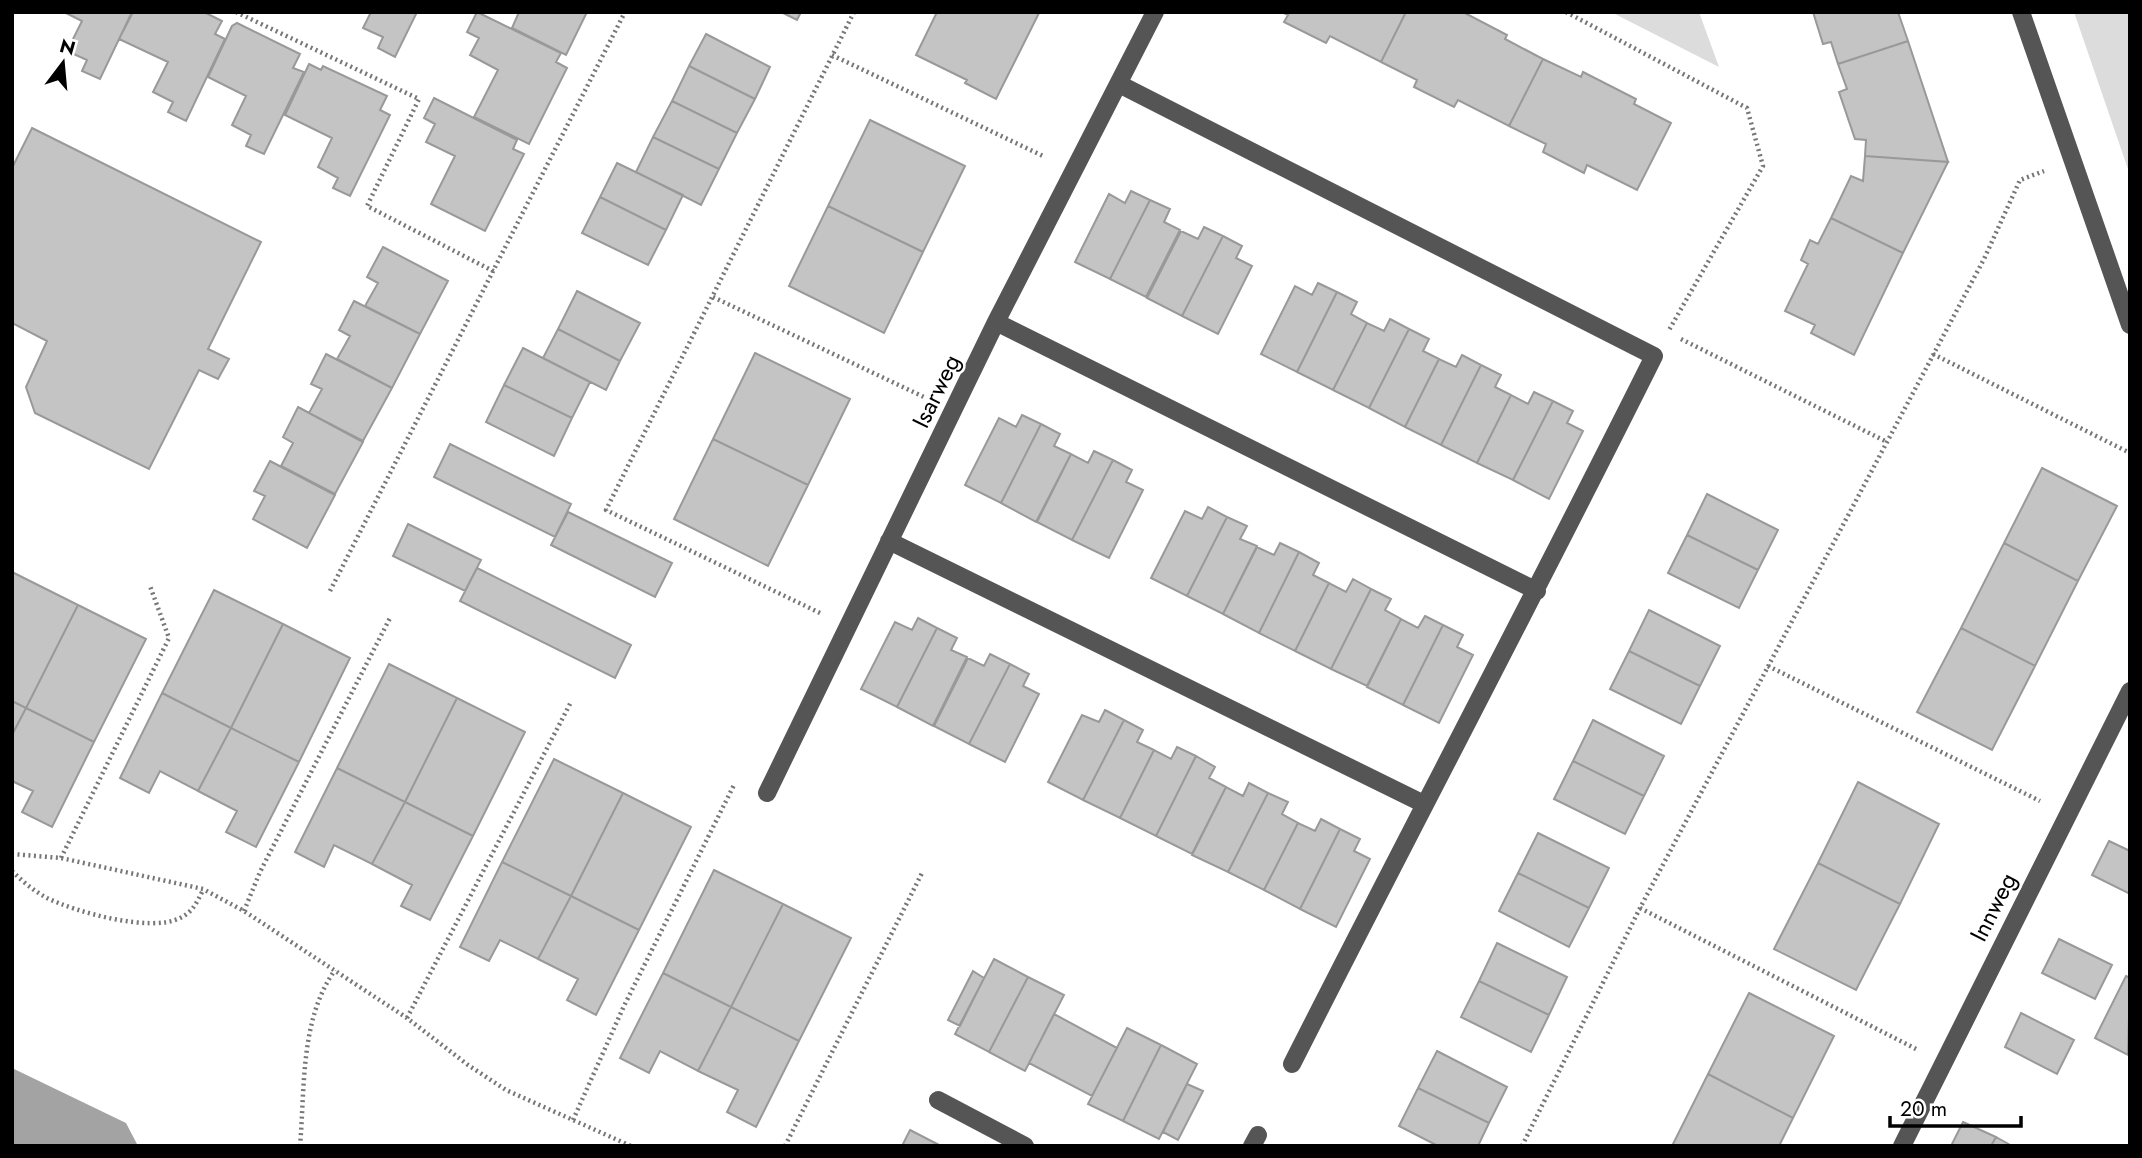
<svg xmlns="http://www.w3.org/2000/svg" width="2142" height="1158" font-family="Jost,sans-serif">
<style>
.green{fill:#dcdcdc}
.water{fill:#a3a3a3}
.building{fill:#c4c4c4;stroke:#999;stroke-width:2}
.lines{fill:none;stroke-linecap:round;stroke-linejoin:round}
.path{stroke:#777;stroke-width:4.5;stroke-dasharray:2 3.5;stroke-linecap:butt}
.minor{stroke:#555;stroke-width:18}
.labels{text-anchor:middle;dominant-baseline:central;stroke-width:5;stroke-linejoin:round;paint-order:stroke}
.street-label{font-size:24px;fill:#000;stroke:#fff}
</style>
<rect width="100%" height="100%" fill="#fff"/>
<path class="green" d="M1611 12H1699L1719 67Z
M2074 12H2130V175Z"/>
<path class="water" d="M12 1068 126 1123 138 1146H12Z"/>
<path class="building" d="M64 12H132L100 79 82 71 87 60 67 51 82 21Z
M133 12H204L222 21 215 34 225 39 186 121 168 112 173 102 153 92 168 62 119 39Z
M371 12H417L395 57 378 48 383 37 363 28Z
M477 12 561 53 556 62 567 68 529 144 474 117 498 70 470 55 479 38 467 32Z
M519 12H587L566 55 512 28Z
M781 12H801L797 20Z
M937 12 1039 13 996 99 965 83 967 80 916 55Z
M1282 12H1406L1381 62 1330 36 1326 43 1284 22 1288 15Z
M1406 12H1463L1507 35 1505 39 1543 59 1509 126 1458 100 1454 107 1414 87 1417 80 1381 62Z
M1813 12H1898L1908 41 1838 64 1831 42 1823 44Z
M237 23 300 54 293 68 304 72 264 154 246 146 251 135 232 125 246 96 208 77 232 26Z
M706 34 770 67 755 99 689 66Z
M1908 41 1948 162 1865 156 1866 140 1855 139 1839 92 1847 89 1838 64Z
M1543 59 1581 77 1583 72 1636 99 1634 104 1671 123 1637 190 1587 165 1584 173 1543 152 1546 144 1509 126Z
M309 64 321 70 323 66 387 96 380 110 390 115 350 196 333 188 338 178 318 167 332 138 285 115Z
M689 66 755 99 737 133 672 101Z
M434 98 517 140 513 149 524 154 485 231 431 204 455 156 426 142 435 124 424 118Z
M672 101 737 133 719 169 653 137Z
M870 120 965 166 923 252 828 206Z
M32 128 261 242 208 349 229 359 218 379 199 370 149 469 35 413 26 387 47 341 12 323V168Z
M653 137 719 169 701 205 636 172Z
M1865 156 1948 162 1903 253 1831 218 1851 176 1863 181Z
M617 163 683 195 666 230 600 197Z
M1131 191 1150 200 1110 279 1075 262 1109 194 1125 203Z
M600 197 666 230 648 265 582 233Z
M1150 200 1170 209 1164 222 1180 230 1146 297 1110 279Z
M828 206 923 252 884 333 789 286Z
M1831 218 1903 253 1854 355 1811 333 1815 325 1785 311 1808 264 1801 260 1810 240 1818 244Z
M1204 227 1223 236 1182 316 1147 298 1181 231 1198 239Z
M1223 236 1242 246 1236 258 1252 266 1218 334 1182 316Z
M383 247 448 281 420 334 365 306 378 283 367 277Z
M1318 283 1337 292 1297 372 1261 354 1295 286 1312 295Z
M577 291 640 323 620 361 558 329Z
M1337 292 1357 302 1351 314 1367 323 1333 390 1297 372Z
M354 301 420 334 392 388 337 359 350 336 339 330Z
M1390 319 1409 329 1369 408 1333 390 1367 323 1384 331Z
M558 329 620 361 606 390 543 358Z
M1409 329 1429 339 1423 351 1439 359 1405 427 1369 408Z
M523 348 590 382 572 418 504 385Z
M755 353 850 399 808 485 713 439Z
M326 354 392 388 363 441 309 413 322 389 311 384Z
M1462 355 1481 365 1441 445 1405 427 1439 359 1456 367Z
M1481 365 1501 375 1495 387 1511 395 1477 463 1441 445Z
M504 385 572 418 554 456 486 422Z
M1534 392 1553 401 1513 480 1477 463 1511 395 1528 404Z
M1553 401 1573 411 1567 423 1583 431 1549 499 1513 480Z
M298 407 363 442 335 494 281 466 293 443 283 437Z
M1022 415 1041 424 1001 503 965 485 999 418 1016 427Z
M1041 424 1060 434 1054 446 1071 454 1036 522 1001 503Z
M713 439 808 485 768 566 674 519Z
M450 444 571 504 555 537 434 477Z
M1094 451 1113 460 1072 540 1037 522 1071 454 1088 463Z
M1113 460 1132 470 1126 482 1143 490 1109 558 1072 540Z
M270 461 335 495 307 548 253 519 265 496 254 491Z
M2042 468 2117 506 2078 581 2004 543Z
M1707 494 1778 530 1758 570 1687 535Z
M1208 507 1227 517 1187 596 1151 578 1185 511 1202 519Z
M568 512 672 563 655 597 551 545Z
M1227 517 1247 526 1240 539 1257 546 1223 614 1187 596Z
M408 524 481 560 465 591 393 556Z
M1687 535 1758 570 1739 608 1668 573Z
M1280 543 1299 552 1259 633 1223 614 1257 547 1274 555Z
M2004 543 2078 581 2035 666 1961 628Z
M1299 552 1319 563 1313 575 1329 583 1295 651 1259 633Z
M477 568 631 645 615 678 460 601Z
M12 572 78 605 26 708 12 701Z
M1353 579 1371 589 1331 669 1295 651 1329 583 1346 592Z
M1371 589 1391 599 1385 610 1401 619 1367 686 1331 669Z
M214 590 283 624 231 728 162 693Z
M78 605 146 639 94 742 26 708Z
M1649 610 1720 646 1700 686 1629 651Z
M1425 616 1443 625 1403 705 1367 687 1401 619 1418 628Z
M918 618 937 628 897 707 861 689 895 622 912 630Z
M283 624 350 658 299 762 231 728Z
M1443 625 1463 635 1457 647 1473 655 1439 723 1403 705Z
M937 628 957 638 951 650 967 657 933 726 897 707Z
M1961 628 2035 666 1992 750 1917 712Z
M1629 651 1700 686 1681 724 1610 689Z
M990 654 1010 664 969 744 934 726 968 658 984 666Z
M389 664 457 698 405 802 337 768Z
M1010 664 1029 674 1023 686 1039 694 1005 762 969 744Z
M162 693 231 728 198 791 160 771 149 793 120 778Z
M457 698 525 732 473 836 405 802Z
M12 701 26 708 12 735Z
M26 708 94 742 52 827 22 812 33 791 12 781V735Z
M1105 710 1124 720 1083 800 1048 782 1082 715 1099 722Z
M1124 720 1143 730 1137 742 1154 750 1120 818 1083 800Z
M1593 720 1664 756 1644 796 1573 761Z
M231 728 299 762 256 847 226 832 237 811 198 791Z
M1177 747 1196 756 1156 836 1120 818 1154 750 1171 759Z
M1196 756 1215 767 1209 778 1226 787 1192 854 1156 836Z
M554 759 623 793 571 896 502 862Z
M1573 761 1644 796 1625 834 1554 799Z
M337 768 405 802 372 864 334 845 324 867 295 852Z
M1858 782 1939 824 1900 904 1818 863Z
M1249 783 1268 793 1228 872 1192 855 1226 787 1243 796Z
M623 793 691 827 639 930 571 896Z
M1268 793 1288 802 1282 814 1298 823 1264 890 1228 872Z
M405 802 473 836 430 920 401 906 412 885 372 864Z
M1321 819 1340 829 1300 909 1264 890 1298 823 1315 831Z
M1340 829 1360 839 1354 851 1370 859 1336 927 1300 909Z
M1538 833 1609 868 1589 908 1518 873Z
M2109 841 2130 851V894L2092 875Z
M502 862 571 896 538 959 500 940 489 961 460 947Z
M1818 863 1900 904 1856 990 1774 949Z
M714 870 783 904 731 1007 663 973Z
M1518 873 1589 908 1569 947 1499 911Z
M571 896 639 930 596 1015 567 1000 578 979 538 959Z
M783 904 851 938 799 1041 731 1007Z
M2059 939 2112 965 2095 999 2042 973Z
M1497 943 1567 977 1549 1015 1479 981Z
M994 959 1028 977 989 1052 955 1034Z
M973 971 984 978 960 1026 948 1020Z
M663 973 731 1007 698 1071 660 1051 649 1073 620 1058Z
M2126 976 2130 978 2128 1055 2095 1038Z
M1028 977 1064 995 1025 1071 989 1052Z
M1479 981 1549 1015 1531 1052 1461 1017Z
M1749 993 1834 1036 1793 1118 1708 1074Z
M731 1007 799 1041 756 1127 727 1112 738 1090 698 1071Z
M2021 1013 2074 1040 2057 1074 2005 1047Z
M1054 1014 1117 1048 1092 1096 1029 1063Z
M1127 1028 1161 1045 1123 1121 1088 1104Z
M1161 1045 1197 1064 1159 1139 1123 1121Z
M1437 1051 1507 1087 1489 1123 1418 1088Z
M1708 1074 1793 1118 1779 1146H1672Z
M1187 1084 1203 1091 1178 1140 1163 1132Z
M1418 1088 1489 1123 1478 1146H1438L1399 1126Z
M1963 1122 1996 1137 1991 1146H1951Z
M910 1130 941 1146H902Z
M1996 1137 2005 1142 2012 1146H1991Z"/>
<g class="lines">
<path class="path" d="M236 12 419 99 367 206 495 272
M1566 12 1747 108 1763 166 1669 330
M832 55 1045 157
M713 297 924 397
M1681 339 1887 442
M1933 354 2130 453
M330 591 625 12
M820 613 606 510 854 12
M1768 666 2040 801
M12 854 61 858 203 889 244 911 407 1018 468 1065 506 1090 631 1146
M61 858 169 638 150 586
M12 871C22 881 34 891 47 898 76 912 150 933 180 918 193 912 197 902 203 890
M1640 908 1916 1049
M244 911 260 872 391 616
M407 1018 571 702
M573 1120 624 1006 734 785
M300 1146C305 1088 300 1019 335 970
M785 1146 922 873
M1522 1146 1640 908 1984 259 2020 180 2044 171"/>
<path class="minor" d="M2021 12 2130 325
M1119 84 1654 356C1536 593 1412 827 1292 1064
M996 322 1537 591
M889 541 1424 804
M767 793 996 322 1155 12
M938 1100 1025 1146
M1252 1146 1258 1135
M1902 1146 2130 691"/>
</g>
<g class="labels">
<g class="street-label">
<text transform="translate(936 391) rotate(-64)">Isarweg</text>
<text transform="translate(1993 907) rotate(-63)">Innweg</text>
</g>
</g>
<rect width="2142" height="1158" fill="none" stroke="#000000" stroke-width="28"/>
<g transform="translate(63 63) rotate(16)" stroke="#ffffff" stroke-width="5" paint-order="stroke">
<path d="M0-5L12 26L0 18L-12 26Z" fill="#000000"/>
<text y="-10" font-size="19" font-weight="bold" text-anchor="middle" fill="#000000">N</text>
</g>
<path d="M1890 1116v10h131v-10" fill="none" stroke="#000000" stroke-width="3.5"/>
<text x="1900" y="1116" font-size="21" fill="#000000" stroke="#ffffff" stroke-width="5" paint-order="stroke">20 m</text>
</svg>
